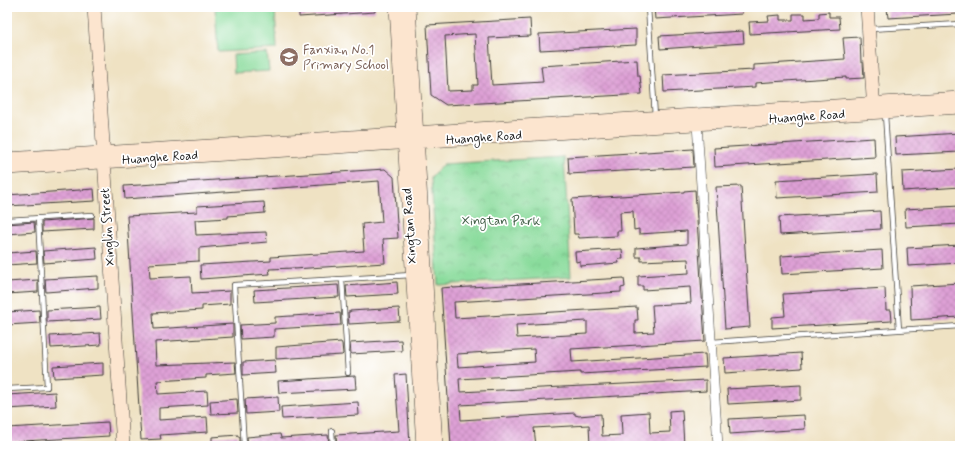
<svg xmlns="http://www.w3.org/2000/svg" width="967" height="453" font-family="Mynerve,sans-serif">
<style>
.grass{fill:#89db9b;stroke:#527c5c}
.park{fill:url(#park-crowns);stroke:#527c5c}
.building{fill:url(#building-cross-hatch);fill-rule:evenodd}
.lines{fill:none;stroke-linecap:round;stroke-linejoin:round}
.lane-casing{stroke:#3c3a35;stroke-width:6}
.street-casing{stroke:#3c3a35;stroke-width:10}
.secondary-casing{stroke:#3c3a35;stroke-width:14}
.lane{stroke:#fff;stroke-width:4.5}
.street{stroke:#fff;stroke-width:9}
.secondary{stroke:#fce5cf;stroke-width:13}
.labels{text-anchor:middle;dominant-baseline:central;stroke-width:3.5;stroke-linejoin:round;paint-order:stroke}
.education-label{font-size:13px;fill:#785e54;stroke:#fff;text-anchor:start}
.street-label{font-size:13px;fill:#1c1c1c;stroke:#fff}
.park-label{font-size:13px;fill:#425f48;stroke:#fff}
</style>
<defs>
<pattern id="park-crowns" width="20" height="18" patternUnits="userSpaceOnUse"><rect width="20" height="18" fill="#89db9b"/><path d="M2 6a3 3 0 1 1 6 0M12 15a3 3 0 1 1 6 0" fill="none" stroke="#76bb85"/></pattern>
<pattern id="building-cross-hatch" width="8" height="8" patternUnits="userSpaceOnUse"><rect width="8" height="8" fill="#dea0d6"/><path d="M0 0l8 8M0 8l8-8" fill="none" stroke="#be89b7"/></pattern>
</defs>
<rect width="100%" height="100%" fill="#fff"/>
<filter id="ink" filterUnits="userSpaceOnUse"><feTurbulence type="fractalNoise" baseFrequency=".025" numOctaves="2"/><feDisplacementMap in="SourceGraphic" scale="8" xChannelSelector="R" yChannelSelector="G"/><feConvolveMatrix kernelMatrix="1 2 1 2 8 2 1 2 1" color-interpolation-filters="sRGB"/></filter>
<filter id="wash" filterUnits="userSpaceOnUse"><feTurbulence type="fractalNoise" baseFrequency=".012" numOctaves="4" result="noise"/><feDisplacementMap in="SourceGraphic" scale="16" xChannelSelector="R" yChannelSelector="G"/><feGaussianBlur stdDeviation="0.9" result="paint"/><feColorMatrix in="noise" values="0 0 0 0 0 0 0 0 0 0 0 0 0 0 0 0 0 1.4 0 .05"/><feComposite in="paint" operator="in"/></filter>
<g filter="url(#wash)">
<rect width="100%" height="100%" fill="#efe2c3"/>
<path class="grass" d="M215 7H275L277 49 218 52Z
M267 53 269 71 234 73 233 55Z"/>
<path class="park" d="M564 157 571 277 438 285 431 178 443 164Z"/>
<g id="blocks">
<path class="building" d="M299 7H375V12L299 17Z
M654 7H742V14L655 19Z
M887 7H957L958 14 888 18Z
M829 12V17H839L840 29 750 34 749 22 769 21 768 16 780 15V20H793V14H805V19L819 18V13Z
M530 19 531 36 489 38 492 85 543 82 541 66 637 60 638 76H640L642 94 446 105 431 95 427 25ZM475 34 478 85H473V90L448 91 445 36Z
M636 29V45L540 50 539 34Z
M743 31 744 43 660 49 659 36Z
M860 37 861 62H863L864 78 846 79V77L755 83V87L664 92 663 75 754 70V65L845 59 843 38Z
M960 133V152L896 155 895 137Z
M874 138 875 157 715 167 714 148Z
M693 149 694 167 569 174 568 157Z
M385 169 394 177 398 238 383 239 385 263 294 269V268L269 269 270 274 201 279 200 265 271 261V257L364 251 362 224 382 222 379 181 125 199 124 186Z
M960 169V187L903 191 902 172Z
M877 174 878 192 777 198 776 180Z
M741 186 750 327 725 329 716 187Z
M94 189 95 201 7 206V195Z
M695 190 705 341 571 349 572 362 705 354 706 367 580 374V372L459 379 460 392 706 380V391L460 405 461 420 575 413V415L579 416 601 414 602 436 622 435 621 414 649 412 650 433 670 432 669 411 682 410 684 446H590L589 425 534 428 536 446H451L441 288 453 287V288L624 278 625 287 621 288V292L454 302 455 318 637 307 638 320H635V333L654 332 652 305 691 303 690 287 643 290V286H638V276L689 273 688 259 641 261V257H636V248L687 244V231L639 234V229L634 230 633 211 620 212 621 231H617V236L579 238 578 234H574L572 199 684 192V191ZM587 321V334L517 338 516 325ZM534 349 535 362 458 367 457 354Z
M264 202 265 213 228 216V218L195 220 196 235 266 232 267 242 199 248V261L149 264 150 278 191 276 192 293 230 291V304L202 306V310L153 313 154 329 233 324V337L155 342 156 365 235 362 236 373 206 375V378L157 381 158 394 207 391 208 405 159 408V420L207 417 208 432 160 435 161 439 141 440 127 216 197 212V206Z
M960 206V224L906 227 905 209Z
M880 211 881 229 780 235 779 217Z
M94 218V229L42 232V222Z
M34 222 35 232 7 234V224Z
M960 245V263L908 266 907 248Z
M96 247 97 259 44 263 43 251Z
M622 249 623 259H618L619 263 580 266V261L576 262 575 252Z
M882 250 883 268 782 274 781 256Z
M36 251 37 263 7 265V253Z
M98 276V288L46 292 45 279Z
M38 280V292L7 294V282Z
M397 282 398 294 347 297 346 286Z
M960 283V317L911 320 910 286Z
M338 285 339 297 255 302 254 290Z
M885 288 886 310H891L892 321 772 328V317L785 316 783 294Z
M100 307 101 319 47 322V310Z
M399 308 400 321 349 324 348 312H350V311Z
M39 310 40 323 7 325V312Z
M340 313 341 325 274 329V337L241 339 240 325 275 323V317Z
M100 333 101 345 51 348 50 336Z
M401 340 402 351 351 354 350 343Z
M341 342 342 344 343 354 342 355 276 359V347Z
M801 353 802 368 725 373 724 358Z
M275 360 276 373 243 375V362Z
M103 363V375L54 378 53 366Z
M406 374 410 446H402V444L337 446 336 435 399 431 395 375Z
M355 376 356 389 279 393 278 381Z
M801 385V400L728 404 727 389Z
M55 392 56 406 7 409V395Z
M278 397 279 412 246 414 245 399Z
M237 399 238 413 211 414 210 401Z
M358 402 359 415 282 419 281 407Z
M804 415 805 429 730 434 729 419Z
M108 422 109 436 7 442V428Z
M280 434 281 438 328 435 329 446H248L247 437Z
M238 435V437H240V446H212V437Z"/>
</g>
</g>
<g filter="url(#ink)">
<use href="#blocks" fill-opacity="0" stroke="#3c3a35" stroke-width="1"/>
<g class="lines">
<defs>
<path id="lane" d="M648 7 655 117
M870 29 960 24
M885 114 899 330
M7 220 92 215
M342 279 348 373
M711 342 960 326
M7 389 47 387 38 218
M332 431 333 446
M244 446 234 285 412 275"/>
<path id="street" d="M697 124 718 446"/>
<path id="secondary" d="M94 7 123 446
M396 7 423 446
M409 7 436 446
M867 7 874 111
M7 159 960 98
M7 168 960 107"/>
</defs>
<use href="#lane" class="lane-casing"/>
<use href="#street" class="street-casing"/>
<use href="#secondary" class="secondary-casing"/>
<use href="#lane" class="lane"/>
<use href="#street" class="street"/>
<use href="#secondary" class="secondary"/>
</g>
</g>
<defs>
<symbol id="school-disc" viewBox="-11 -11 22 22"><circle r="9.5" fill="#8d6e63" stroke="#fff"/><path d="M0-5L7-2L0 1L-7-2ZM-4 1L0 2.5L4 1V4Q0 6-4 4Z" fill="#fff"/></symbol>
</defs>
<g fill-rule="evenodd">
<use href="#school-disc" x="278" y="46" width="22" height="22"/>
</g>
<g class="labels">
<g class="education-label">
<text x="303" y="50">Fanxian No.1<tspan x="303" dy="15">Primary School</tspan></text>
</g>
<g class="street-label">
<text transform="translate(807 117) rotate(-4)">Huanghe Road</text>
<text transform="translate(484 138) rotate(-4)">Huanghe Road</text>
<text transform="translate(160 158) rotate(-4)">Huanghe Road</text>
<text transform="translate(410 226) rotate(-94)">Xingtan Road</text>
<text transform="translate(108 227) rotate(-94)">Xinglin Street</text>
</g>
<g class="park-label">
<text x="501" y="221">Xingtan Park</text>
</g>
</g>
<rect width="967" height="453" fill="none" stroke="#fff" stroke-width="24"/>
</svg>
